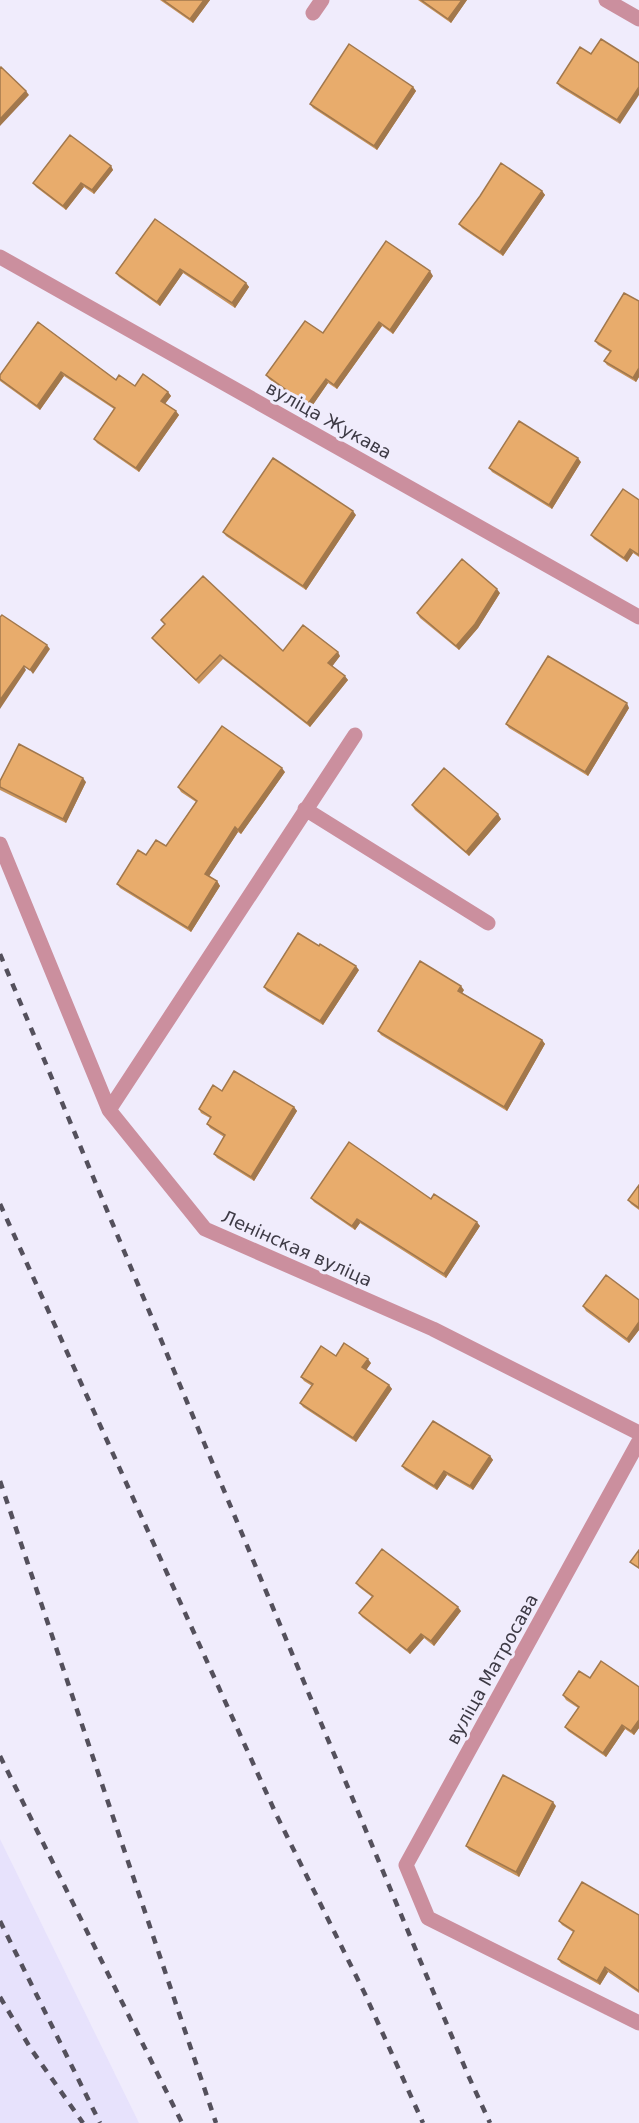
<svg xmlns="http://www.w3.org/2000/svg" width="639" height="2123" font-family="'DejaVu Sans',sans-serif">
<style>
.built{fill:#e7e2fc}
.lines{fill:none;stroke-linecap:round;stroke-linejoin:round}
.minor{stroke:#cb8f9e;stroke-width:15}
.rail{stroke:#54505c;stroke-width:4.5;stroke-dasharray:8 8;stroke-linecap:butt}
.wall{fill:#c8945d}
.shaded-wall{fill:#a2784c}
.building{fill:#e8ac6c;stroke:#a2784c;stroke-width:1.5}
.labels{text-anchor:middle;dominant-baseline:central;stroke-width:6;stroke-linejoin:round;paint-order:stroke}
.street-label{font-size:18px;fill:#3d3a45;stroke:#f0ecfc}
</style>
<rect width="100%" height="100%" fill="#f0ecfc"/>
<path class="built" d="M0 1839 139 2123H0Z"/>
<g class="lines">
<path class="minor" d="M606 0 639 19
M313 13 322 0
M0 257 639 617
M305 809 488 923
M0 844 109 1110 205 1229 433 1329 639 1433
M109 1110 355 735
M639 1441 406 1865 428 1918 639 2023"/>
<path class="rail" d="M0 954 468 2075 490 2123
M0 1204 276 1814 365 1994 423 2123
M0 1481 216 2123
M0 1756 182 2123
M0 1921 100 2123
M0 1997 31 2049 83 2123"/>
</g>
<path class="wall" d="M160 0H210L193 23Z
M418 0H467L451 23Z
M591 54 620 124 560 87 557 83Z
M413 87 416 91 377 150 313 108 310 104Z
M111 166 113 170 94 194 84 187 66 210 36 187 33 183Z
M542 191 545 195 503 256 462 228 459 224Z
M155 219 246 283 249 287 235 308 183 273 160 306 119 277 116 273Z
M433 276 393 334 382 326 337 389 328 383 310 409 269 379 266 375 323 333Z
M639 301V377L636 382 607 365 604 361 610 352 598 345 595 341Z
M38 322 116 380 135 386 168 392 171 396 165 404 179 415 139 472 97 443 94 439 114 409 64 376 40 410 0 381V375Z
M581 462 552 509 492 472 489 468Z
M639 500V557L633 553 627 562 594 539 591 535Z
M356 515 306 590 226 536 223 532Z
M500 593 478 628 459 650 420 618 417 613Z
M161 620 283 651 340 656 332 666 348 680 310 727 223 659 199 684 155 642 152 638 165 625Z
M629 708 588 776 509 728 506 724Z
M285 772 241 834 238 832 209 876 217 881 220 886 191 932 120 888 117 884 166 846 196 802 181 792 178 787Z
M0 781 86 782 66 823 0 790Z
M412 805 501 819 469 856 415 810Z
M359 970 323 1025 267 991 264 987Z
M464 990 462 993 542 1040 545 1044 507 1111 381 1035 378 1031Z
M222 1091 294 1107 297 1111 254 1181 217 1158 214 1154 224 1137 210 1128 207 1124 210 1118 201 1113 199 1109Z
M639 1185V1210L631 1204 628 1200Z
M311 1198 431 1199 480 1226 446 1278 360 1223 355 1230 314 1202Z
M639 1300V1330L629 1343 586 1311 583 1306Z
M336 1356 371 1363 366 1370 389 1385 392 1389 356 1442 303 1407 300 1403 312 1386 304 1381 301 1377Z
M490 1456 493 1460 473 1490 447 1475 437 1490 405 1470 402 1466Z
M356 1583 461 1611 434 1646 424 1638 410 1654 362 1617 359 1613 372 1597 359 1587Z
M590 1678 639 1687V1728L634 1735 625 1729 606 1757 568 1731 565 1727 578 1708 566 1700 563 1695Z
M556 1806 519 1877 469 1850 466 1846Z
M639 1915V1993L608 1972 600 1985 561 1963 558 1959 573 1932 562 1925 559 1921Z"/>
<path class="shaded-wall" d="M204 0H210L193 23 190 19Z
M462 0H467L451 23 448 19Z
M413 87 416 91 377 150 374 146Z
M639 87V95L620 124 617 120Z
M26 91 29 95 0 126V119Z
M111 166 113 170 94 194 92 190Z
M81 183 84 187 66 210 63 206Z
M542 191 545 195 503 256 500 252Z
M180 269 183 273 160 306 157 302Z
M430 271 433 276 393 334 390 330Z
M246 283 249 287 235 308 232 303Z
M379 322 382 326 337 389 334 385Z
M639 368V377L636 382 633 378Z
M61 372 64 376 40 410 37 406Z
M326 379 328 383 310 409 307 405Z
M168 392 171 396 164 405 161 401Z
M176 411 179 415 139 472 136 468Z
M578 458 581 462 552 509 549 505Z
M353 511 356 515 306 590 303 586Z
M630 549 633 553 627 562 624 558Z
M497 589 500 593 478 628 459 650 456 646Z
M47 645 50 649 33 674 30 670Z
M338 652 340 656 331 668 328 663Z
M24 666 26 670 0 709V700Z
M345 676 348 680 310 727 307 723Z
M627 703 629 708 588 776 585 772Z
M282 768 285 772 241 834 238 830Z
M83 778 86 782 66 823 63 819Z
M498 814 501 819 469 856 466 852Z
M235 827 238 832 208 878 205 874Z
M217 881 220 886 191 932 188 928Z
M356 966 359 970 323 1025 320 1021Z
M461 986 464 990 461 995 458 991Z
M542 1040 545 1044 507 1111 504 1107Z
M294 1107 297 1111 254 1181 251 1177Z
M357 1219 360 1223 355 1230 352 1226Z
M477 1222 480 1226 446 1278 444 1274Z
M639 1322V1330L629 1343 627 1339Z
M368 1359 371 1363 365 1372 362 1367Z
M389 1385 392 1389 356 1442 353 1438Z
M490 1456 493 1460 473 1490 470 1486Z
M444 1471 447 1475 437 1490 434 1486Z
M458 1607 461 1611 434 1646 431 1641Z
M421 1634 424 1638 410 1654 407 1650Z
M639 1720V1728L634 1735 631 1731Z
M622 1725 625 1729 606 1757 603 1753Z
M553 1802 556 1806 519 1877 516 1872Z
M605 1967 608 1972 600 1985 597 1981Z"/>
<path class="building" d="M163 0H204L190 19Z
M421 0H462L448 19Z
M601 39 639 63V87L617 120 557 83 580 47 591 54Z
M349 44 413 87 374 146 310 104Z
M1 67 26 91 0 119V69Z
M70 135 111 166 92 190 81 183 63 206 33 183Z
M501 163 542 191 500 252 459 224 480 196Z
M155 219 246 283 232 303 180 269 157 302 116 273Z
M386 241 430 271 390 330 379 322 334 385 326 379 307 405 266 375 305 321 323 333Z
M624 293 639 301V368L633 378 604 361 611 351 595 341Z
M38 322 116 380 119 375 135 386 143 374 168 392 161 401 176 411 136 468 94 439 115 408 61 372 37 406 0 379V375Z
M519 421 578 458 549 505 489 468Z
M273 458 353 511 303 586 223 532Z
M623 489 639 500V555L630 549 624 558 591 535Z
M462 559 497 589 475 624 456 646 417 613Z
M203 576 283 651 303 625 338 652 328 663 345 676 307 723 220 655 196 680 152 638 165 624 161 620Z
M2 615 47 645 30 670 24 666 0 700V617Z
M548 656 627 703 585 772 506 724Z
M222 726 282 768 238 830 235 827 205 874 217 881 188 928 117 884 138 850 146 855 156 840 166 846 197 801 178 787Z
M19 744 83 778 63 819 0 787V781Z
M444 768 498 814 466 852 412 805Z
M298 933 319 946 320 944 356 966 320 1021 264 987Z
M420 961 461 986 458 991 542 1040 504 1107 378 1031Z
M234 1071 294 1107 251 1177 214 1154 225 1135 207 1124 211 1117 199 1109 213 1085 222 1091Z
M349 1142 431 1199 434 1194 477 1222 444 1274 357 1219 352 1226 311 1198Z
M639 1185V1208L628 1200Z
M606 1275 639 1300V1322L627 1339 583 1306Z
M344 1343 368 1359 362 1367 389 1385 353 1438 300 1403 313 1384 301 1377 321 1346 336 1356Z
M433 1421 490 1456 470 1486 444 1471 434 1486 402 1466Z
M382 1549 458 1607 431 1641 421 1634 407 1650 359 1613 373 1596 356 1583Z
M639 1550V1568L630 1562Z
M601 1661 639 1687V1720L631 1731 622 1725 603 1753 565 1727 579 1707 563 1695 579 1671 590 1678Z
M503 1775 553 1802 516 1872 466 1846Z
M582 1882 639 1915V1991L605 1967 597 1981 558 1959 574 1931 559 1921Z"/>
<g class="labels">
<g class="street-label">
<text transform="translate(329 420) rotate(29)">вуліца Жукава</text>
<text transform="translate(297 1248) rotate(24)">Ленінская вуліца</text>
<text transform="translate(492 1669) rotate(-61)">вуліца Матросава</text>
</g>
</g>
</svg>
